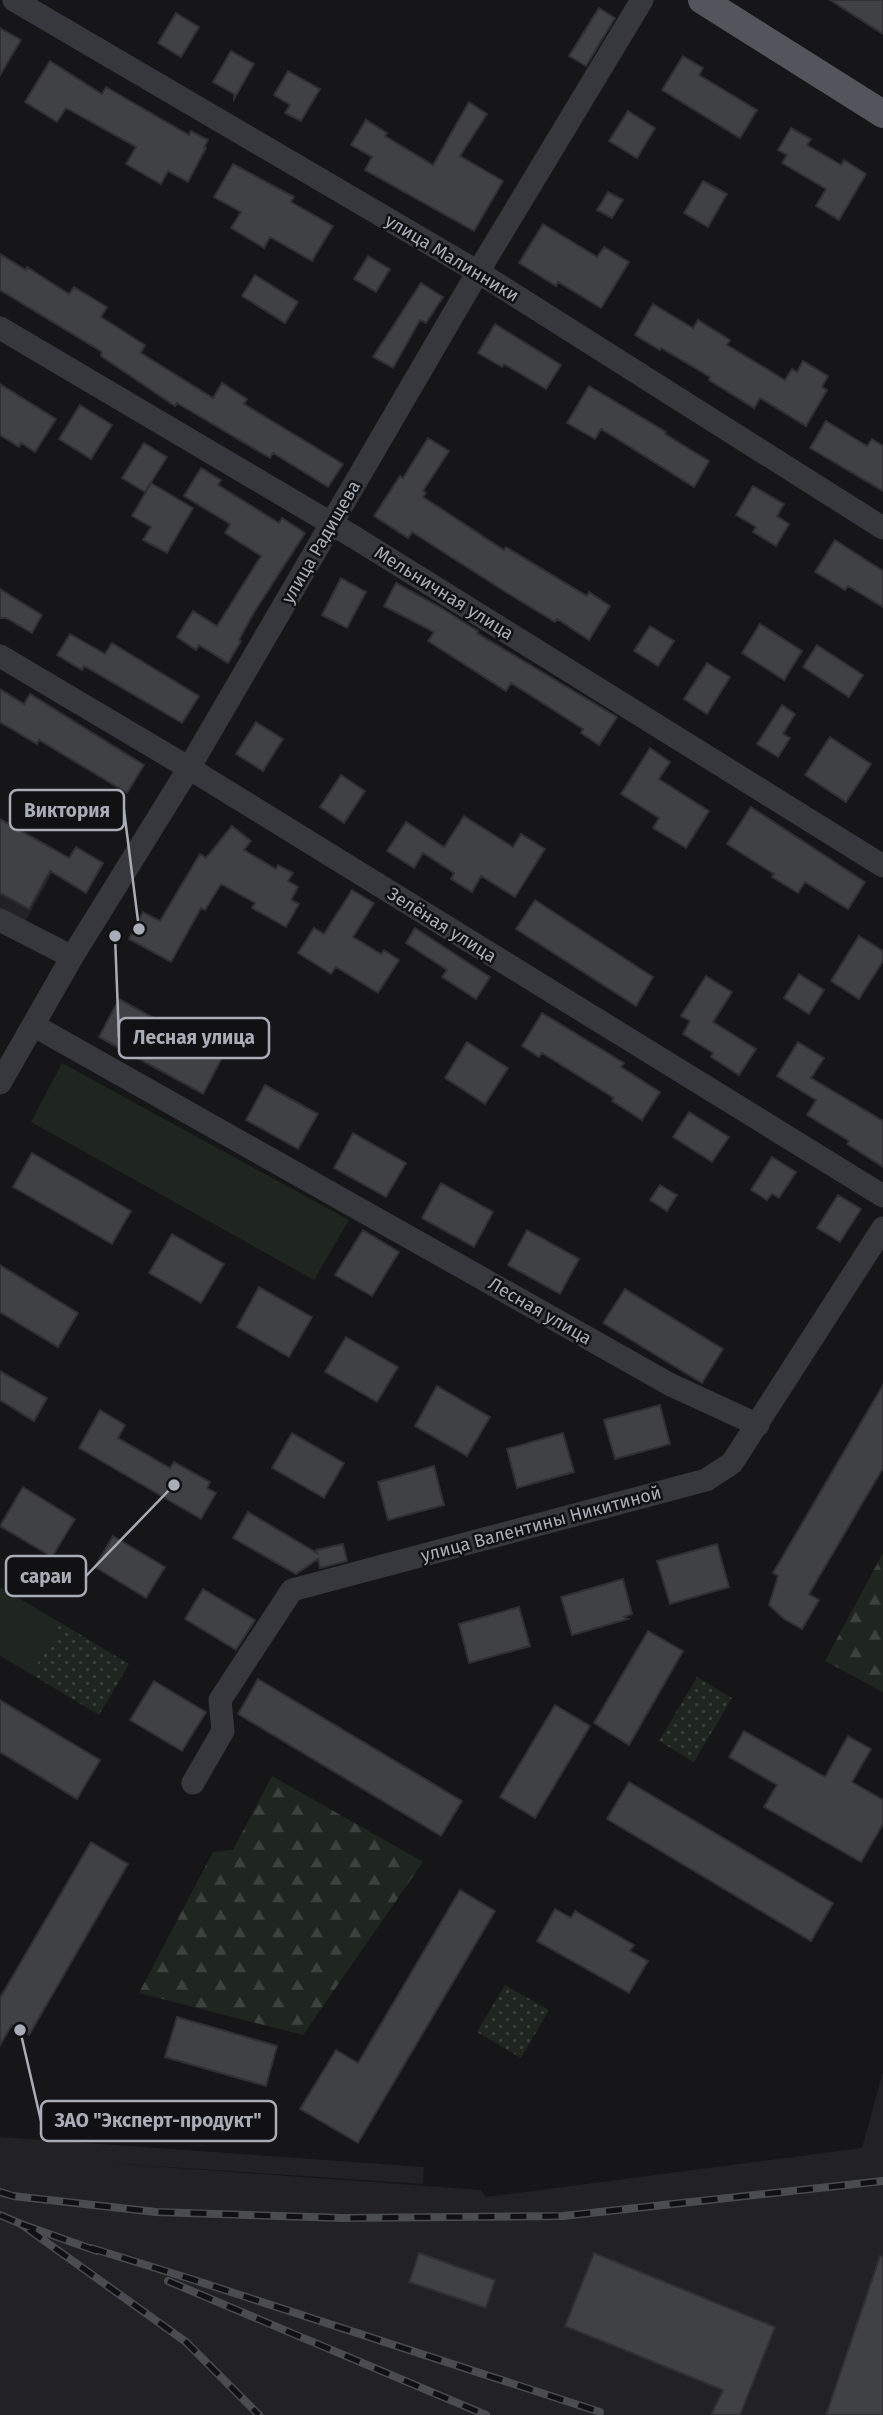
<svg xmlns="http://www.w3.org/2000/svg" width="883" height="2415" font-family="'Fira Sans',sans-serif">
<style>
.built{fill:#222225}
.grass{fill:#1e261f}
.forest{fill:url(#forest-firs)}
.park{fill:url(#park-dots)}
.building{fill:#404145;stroke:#303034;stroke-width:2}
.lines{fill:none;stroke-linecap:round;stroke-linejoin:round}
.minor{stroke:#37383d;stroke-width:23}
.major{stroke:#53555c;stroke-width:28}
.rail-casing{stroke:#4a4c52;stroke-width:8}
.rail{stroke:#111113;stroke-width:5;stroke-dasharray:16;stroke-linecap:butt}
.labels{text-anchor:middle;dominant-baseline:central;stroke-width:5;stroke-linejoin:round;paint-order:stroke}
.street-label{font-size:18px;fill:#a8adb8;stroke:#111113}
.leader{fill:none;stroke:#a8adb8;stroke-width:2.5}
.callout-dot{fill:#a8adb8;stroke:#111113;stroke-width:2.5}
.callout{fill:#111113;stroke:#a8adb8;stroke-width:2.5}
.callout-label{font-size:19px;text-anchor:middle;font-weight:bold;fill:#a8adb8}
</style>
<defs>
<pattern id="forest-firs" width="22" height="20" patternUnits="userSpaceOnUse" patternTransform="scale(1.75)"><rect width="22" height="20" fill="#1e261f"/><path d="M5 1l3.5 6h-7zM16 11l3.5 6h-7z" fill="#3c433d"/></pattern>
<pattern id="park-dots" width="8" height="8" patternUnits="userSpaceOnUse" patternTransform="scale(1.75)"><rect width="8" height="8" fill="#1e261f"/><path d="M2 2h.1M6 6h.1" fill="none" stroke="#3c433d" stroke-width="1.8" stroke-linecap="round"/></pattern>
</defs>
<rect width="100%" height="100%" fill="#161618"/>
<path class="built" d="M0 818 63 853 24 924 0 911Z
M883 2072V2415H0V2137L424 2167 423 2184 94 2162 481 2190 486 2197 862 2148Z"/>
<path class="grass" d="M62 1063 349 1220 314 1280 31 1122Z
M0 1587 61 1623 31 1674 0 1656Z"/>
<path class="forest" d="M883 1553V1692L825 1661Z
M272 1776 423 1862 303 2035 139 1993 213 1852 233 1850Z"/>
<path class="park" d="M61 1623 129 1664 99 1715 31 1674Z
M697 1677 732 1698 694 1762 659 1741Z
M505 1985 549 2010 521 2058 477 2032Z"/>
<path class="building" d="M830 0H883V34Z
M599 8 615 18 586 66 569 56Z
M176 13 199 27 181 57 158 43Z
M0 28 21 40 0 75Z
M231 51 254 64 234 99V94L213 82Z
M683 56 703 68 699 75 757 110 740 138 662 90Z
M50 61 102 94 106 87 189 135 191 131 208 140 204 147 206 148 188 182 168 171 161 184 126 164 136 147 66 108 57 122 25 102Z
M288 71 320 89 301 121 285 113 290 105 274 95Z
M469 102 487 114 460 156 503 181 474 231 365 170 372 157 351 145 366 120 387 133 385 136 433 165Z
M628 111 655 128 637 158 609 141Z
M791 128 811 139 807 145 841 165 844 160 866 174 839 220 816 206 826 189 782 163 787 155 778 150Z
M233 164 294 197 291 202 333 226 312 261 270 237 264 248 231 228 241 212 214 197Z
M703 181 727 194 708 227 684 213Z
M608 192 623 200 612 218 597 210Z
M543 224 597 257 604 247 629 262 601 308 558 282 556 286 519 263Z
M0 254 26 270 27 267 69 294 74 287 107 307 101 317 145 345 141 353 213 398 222 383 247 399 244 404 343 464 328 487 273 453 270 458 177 403 175 406 101 356 102 352 0 290Z
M368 256 390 269 376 292 354 279Z
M255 275 298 302 285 323 242 296Z
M421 283 443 297 426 323 420 320 393 368 373 357Z
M653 304 693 328 698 320 730 340 727 345 785 380 792 369 797 372 803 361 828 376 822 387 827 390 806 426 760 398 754 408 709 380 710 377 661 348 660 350 635 335Z
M495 324 561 365 546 389 504 364 502 367 478 353Z
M0 384 56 419 35 452 21 443 19 447 0 435Z
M589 386 666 432 665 434 709 461 694 487 601 429 595 439 567 423Z
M80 405 112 425 91 459 59 439Z
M826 421 867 446 872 439 883 446V491L810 448Z
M428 438 449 451 423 491 426 493 423 497 504 550 506 547 587 596 589 592 610 606 589 640 557 619 555 622 504 591 412 532 408 538 374 516 400 476 403 478Z
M144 443 167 457 145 492 122 478Z
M201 468 221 480 218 485 279 523 282 518 305 533 253 614 239 640 241 641 228 663 199 645 196 650 177 637 193 611 217 626 261 556 225 533 230 524 184 496Z
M151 483 193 508 167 553 143 540 151 527 132 516Z
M753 486 784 504 777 516 789 524 776 546 753 532 756 527 736 515Z
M835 540 883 571V607L848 586 845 590 815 572Z
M341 578 366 592 347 628 322 615Z
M396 583 438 606 478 631 477 633 617 717 599 745 581 733 583 729 511 683 506 691 428 641 434 632 384 606Z
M0 589 42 615 32 633 6 618H0Z
M760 624 802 651 784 680 742 653Z
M650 626 674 641 658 666 634 651Z
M70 634 105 654 112 643 199 696 182 723 84 666 82 670 57 655Z
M817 645 863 675 849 697 803 667Z
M707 663 730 677 707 714 684 699Z
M0 689 24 704 30 694 144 765 127 793 39 740 37 744 0 722Z
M782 705 795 714 783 734 790 738 778 757 757 744Z
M256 722 283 739 263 771 236 754Z
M830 737 871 764 846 802 805 775Z
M650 748 670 762 659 779 709 811 686 848 653 828 659 818 621 794Z
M341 775 365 791 344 823 320 807Z
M751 807 865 882 848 909 805 882 798 893 772 877 774 874 727 844Z
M464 816 513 847 521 834 545 849 515 897 481 876 472 892 451 879 454 873 423 853 414 868 387 851 406 822 444 847Z
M0 819 69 858 76 847 103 863 86 893 50 871 29 909 0 893Z
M232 826 251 841 244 850 276 869 278 865 293 873 288 881 298 887 291 900 299 904 286 927 252 908 255 903 221 884 205 910 201 908 171 962 129 939 143 912 160 921 200 854 206 858Z
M352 890 374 903 353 937 381 954 384 950 399 960 378 993 336 967 331 974 298 953 314 928 324 934Z
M535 900 653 977 636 1006 516 929Z
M415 928 490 977 476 999 442 977 447 970 406 943Z
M859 936 883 951V961L859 999 831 981Z
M799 974 824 990 809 1014 784 998Z
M706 976 732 992 713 1022 756 1049 739 1075 711 1057 713 1053 683 1034 690 1021 681 1016Z
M119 999 223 1056 203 1094 99 1037Z
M542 1013 624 1063 621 1067 660 1092 642 1120 612 1101 614 1098 542 1053 539 1057 522 1046Z
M467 1042 508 1068 485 1104 445 1078Z
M798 1042 824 1058 811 1078 883 1121V1167L847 1144 849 1141 807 1115 816 1100 777 1076Z
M265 1085 318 1114 298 1149 246 1120Z
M689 1112 729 1137 712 1162 673 1137Z
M353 1133 406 1163 386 1197 334 1168Z
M32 1153 131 1211 112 1244 13 1187Z
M772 1157 796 1172 779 1198 772 1194 767 1200 751 1190Z
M441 1183 493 1212 474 1247 422 1218Z
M660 1185 677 1195 667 1211 650 1200Z
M838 1195 861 1209 840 1242 817 1228Z
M363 1230 399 1252 372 1296 335 1275Z
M527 1230 579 1259 560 1294 508 1265Z
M172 1234 224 1264 201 1303 149 1273Z
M0 1265 78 1313 58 1347 0 1312Z
M259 1287 312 1317 289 1357 237 1327Z
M625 1289 723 1349 702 1383 603 1323Z
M346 1337 398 1367 377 1402 325 1372Z
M0 1371 47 1398 34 1421 0 1400Z
M883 1385V1468L809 1594 819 1600 802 1629 784 1619 769 1605 778 1576 773 1573Z
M437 1386 490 1417 467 1456 415 1426Z
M660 1405 670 1444 615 1459 604 1420Z
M100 1410 125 1425 118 1438 170 1468 174 1462 210 1482 207 1488 216 1493 201 1519 79 1448Z
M292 1433 344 1463 324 1498 272 1468Z
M563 1433 574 1472 517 1488 507 1449Z
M434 1466 444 1505 388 1520 378 1482Z
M23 1487 75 1519 52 1557 0 1526Z
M248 1512 317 1553 316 1550 343 1544 347 1561 320 1568 318 1559 296 1574 233 1538Z
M113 1536 165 1567 146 1598 95 1567Z
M717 1544 729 1587 670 1604 657 1561Z
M623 1579 632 1614 624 1617 628 1619 572 1635 561 1597Z
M203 1589 255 1620 236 1650 185 1619Z
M519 1607 530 1646 469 1663 459 1624Z
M648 1631 683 1651 629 1745 594 1723Z
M258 1679 462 1801 441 1836 238 1714Z
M154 1681 206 1712 182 1751 130 1720Z
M0 1700 100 1760 77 1799 0 1752Z
M555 1705 590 1726 535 1818 500 1797Z
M744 1731 825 1777 848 1736 871 1749 852 1782 883 1800V1824L861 1862 764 1807 777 1785 729 1757Z
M629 1782 833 1903 811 1941 607 1819Z
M91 1842 128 1864 29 2035 12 2025 0 2045V1998Z
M460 1890 495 1911 358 2143 300 2109 336 2050 358 2063Z
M555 1909 571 1918 575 1911 634 1945 630 1951 648 1961 629 1993 537 1941Z
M177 2017 277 2046 266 2086 165 2057Z
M419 2253 495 2280 486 2308 409 2282Z
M594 2253 775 2327 740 2415H711L723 2390 565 2326Z
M880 2256 883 2257V2415H826Z"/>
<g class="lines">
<path class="minor" d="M14 0 478 272 883 528
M0 328 354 537 883 866
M0 656 189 768 883 1196
M0 920 72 957
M33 1025 671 1385 758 1425
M0 1083 72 957 189 768 478 272 642 0
M193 1783 223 1731 220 1700 292 1590 706 1480 732 1463 883 1228"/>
<path class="major" d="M702 0 883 114"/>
<defs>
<path id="rail" d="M0 2192 13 2196 156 2212 343 2218 563 2216 883 2181
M0 2215 21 2224 186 2342 259 2415
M21 2224 97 2251
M91 2248 191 2279 600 2412
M168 2281 486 2415"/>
</defs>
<use href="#rail" class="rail-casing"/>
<use href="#rail" class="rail"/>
</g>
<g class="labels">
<g class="street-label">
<text transform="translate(452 258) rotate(31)">улица Малинники</text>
<text transform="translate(321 542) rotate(-60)">улица Радищева</text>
<text transform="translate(444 593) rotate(32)">Мельничная улица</text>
<text transform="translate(442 925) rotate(32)">Зелёная улица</text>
<text transform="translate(540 1311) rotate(30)">Лесная улица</text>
<text transform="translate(541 1524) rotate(-15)">улица Валентины Никитиной</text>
</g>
</g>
<path class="leader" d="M139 929L124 810M115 936L119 1038M174 1485L86 1576M20 2030L41 2121"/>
<g class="callout-dot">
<circle cx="139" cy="929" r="7"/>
<circle cx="115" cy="936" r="7"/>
<circle cx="174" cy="1485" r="7"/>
<circle cx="20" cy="2030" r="7"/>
</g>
<g class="callout">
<rect x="10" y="790" width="114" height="40" rx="7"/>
<rect x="119" y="1018" width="150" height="40" rx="7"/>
<rect x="6" y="1556" width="80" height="40" rx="7"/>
<rect x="41" y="2101" width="235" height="40" rx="7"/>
</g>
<g class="callout-label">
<text x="67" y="817">Виктория</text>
<text x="194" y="1044">Лесная улица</text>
<text x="46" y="1583">сараи</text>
<text x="158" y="2127">ЗАО "Эксперт-продукт"</text>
</g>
</svg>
